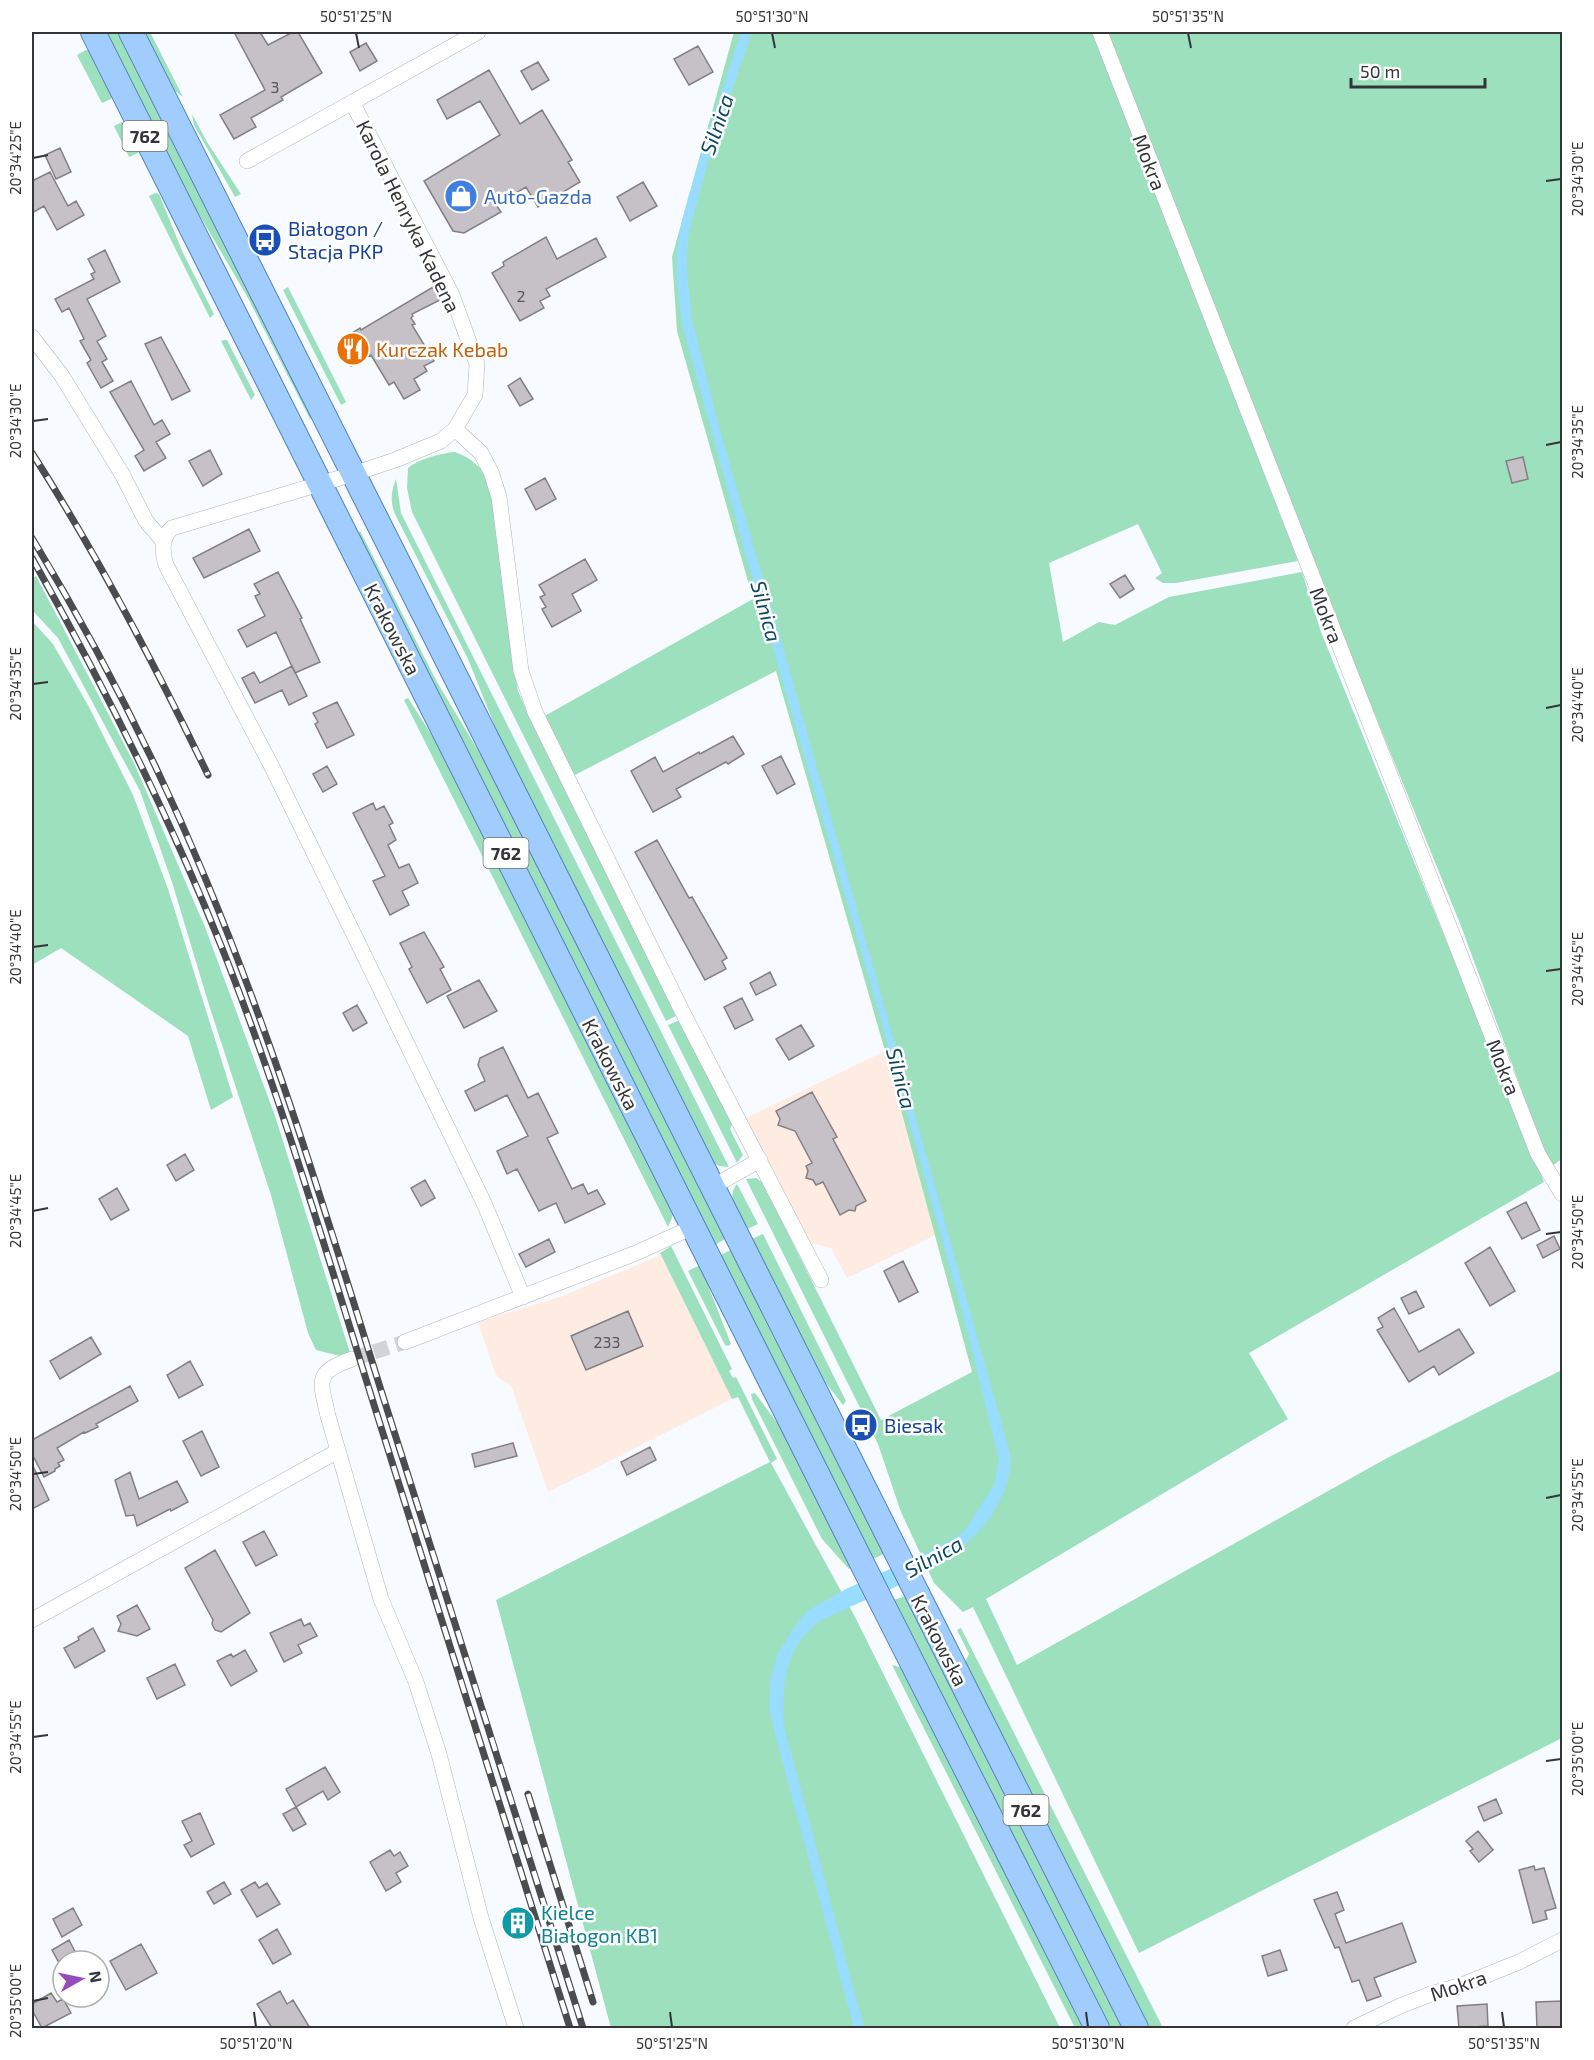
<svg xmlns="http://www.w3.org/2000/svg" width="1594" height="2060" font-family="'Exo 2',sans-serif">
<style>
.commercial{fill:#feece2}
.green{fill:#9ce0bd}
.water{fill:#98dcff}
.building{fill:#c5c1c7;stroke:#837f84;stroke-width:1.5}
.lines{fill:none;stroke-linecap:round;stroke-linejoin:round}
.minor-tunnel{stroke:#d0d3d7;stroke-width:15;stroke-dasharray:15 8;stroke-linecap:butt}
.minor-casing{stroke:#b2b6bc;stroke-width:16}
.primary-casing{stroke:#5182b9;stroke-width:26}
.minor{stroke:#fff;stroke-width:15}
.primary{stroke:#a0cdfe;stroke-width:24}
.rail-casing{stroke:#4b4c4f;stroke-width:7}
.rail{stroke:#fff;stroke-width:4.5;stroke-dasharray:14;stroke-linecap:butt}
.ticks{fill:none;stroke:#343538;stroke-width:2}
.labels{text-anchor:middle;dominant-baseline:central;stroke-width:5;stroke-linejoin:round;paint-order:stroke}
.number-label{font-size:16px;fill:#58585c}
.shield{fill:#fff;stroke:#717274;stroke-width:1.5}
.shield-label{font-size:18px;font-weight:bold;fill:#343538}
.street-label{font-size:20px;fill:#343538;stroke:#fff}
.shop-label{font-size:20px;fill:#366cbe;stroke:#fff;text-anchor:start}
.transit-label{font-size:20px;fill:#164399;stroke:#fff;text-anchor:start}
.food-label{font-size:20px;fill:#c56008;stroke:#fff;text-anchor:start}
.culture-label{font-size:20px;fill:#0d838f;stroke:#fff;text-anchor:start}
.water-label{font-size:21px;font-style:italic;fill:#0e475e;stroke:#fff}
.neatline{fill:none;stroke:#343538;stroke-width:2}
.ticks-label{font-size:15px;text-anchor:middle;fill:#343538}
</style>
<rect width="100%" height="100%" fill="#f7faff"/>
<path class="commercial" d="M885 1051 936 1235 847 1278 831 1248 809 1243 746 1118Z
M661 1255 732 1399 548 1492 511 1385 500 1379 495 1373 478 1322 560 1297Z"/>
<path class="green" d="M106 32H120L314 418 310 419 248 298 193 204Z
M143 32H150L183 97 175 91Z
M734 32H1093L1298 561 1176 583H1163L1155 578 1162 573 1138 524 1049 563 1063 642 1099 622 1115 625 1169 597 1302 572 1321 632 1544 1182 1249 1353 1288 1419 986 1599 1017 1665 1389 1457 1562 1370V1738L1139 1953 973 1607 963 1612 934 1583 901 1512 878 1444 746 1179 756 1178 763 1183 881 1420 972 1372 885 1051 776 671 571 777 541 718 753 599 677 331 672 257Z
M1108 32H1562V1159L1550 1167 1461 926 1336 619Z
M86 50 91 51 113 95 111 99 102 103 77 55Z
M192 114 207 142 241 194 235 197 194 125Z
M122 122 127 124 140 149 138 153 129 157 114 126Z
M155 193 159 194 183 253 214 314 210 318 149 196Z
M288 287 346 402 341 405 283 290Z
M224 340H227L255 395 251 400 221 341Z
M455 452C472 458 482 468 491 483L513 663 518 691 532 723 680 1014 666 1021 412 512 407 488 408 468C419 459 441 453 455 452Z
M396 479 401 513 729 1167 719 1166 712 1162 506 754 468 659 395 514C390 502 391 491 396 479Z
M360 531 437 682 485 762 725 1239 715 1245 358 534Z
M36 576 134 763 205 927 275 1116 352 1359 316 1350 308 1333 271 1195 209 1005 172 882 140 791 58 638 32 610V579Z
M32 621 53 644 89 707 133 795 168 889 233 1097 211 1110 188 1036 61 948 32 965Z
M408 698 436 742 671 1206 673 1215 668 1227 404 700Z
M682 1019 733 1122 730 1129 743 1155 737 1163 668 1025Z
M737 1184 758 1224 747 1229C739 1215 725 1198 737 1184Z
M763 1234 846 1401 843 1405 825 1382 752 1239Z
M671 1246 732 1369 729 1371 733 1378 736 1377 777 1459 771 1463 854 1615 1060 2028H611L496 1600 770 1462 738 1397 732 1399 661 1255 660 1253Z
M731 1250 884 1554 873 1559 720 1255Z
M700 1265 731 1344 728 1346 725 1345 688 1271Z
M755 1393 781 1428 852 1567 849 1569 822 1539 752 1399 751 1394Z
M905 1596 1124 2028H1109L894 1600Z
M961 1628 1163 2028H1149L964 1664 969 1654 957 1630Z
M892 1665 903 1668 1085 2028H1075Z"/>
<path class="water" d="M741 32H752L711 151 689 232 687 252V272L692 320 723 441 783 647 1011 1457C1011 1479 1003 1497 991 1516 950 1574 878 1591 818 1622 809 1631 799 1640 794 1651 783 1675 781 1704 785 1730L864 2028H854L774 1730 769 1707 770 1682 777 1655 791 1632 807 1611 846 1589 934 1549 964 1532 994 1485 999 1459 964 1318 870 981 744 549 683 328C679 303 675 278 677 254 679 225 689 196 697 168 711 122 727 77 741 32Z"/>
<path class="building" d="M234 32H260L268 45 293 32H298L322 73 281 97 283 100 251 118 256 127 234 139 220 115 265 90Z
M366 43 377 61 360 71 350 52Z
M698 46 713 72 689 85 674 59Z
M538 62 549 80 532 90 521 71Z
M489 70 520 124 542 110 572 160 568 162 580 182 538 207 526 187 496 205 501 212 464 233 453 231 424 181 500 135 480 101 447 119 437 100Z
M60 148 71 172 56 179 45 155Z
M50 172 68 206 76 201 84 215 57 230 44 206 32 213V181Z
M643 182 657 206 630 221 617 197Z
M546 237 557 259 596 238 606 257 546 289 550 296 540 301 544 308 520 321 492 273 504 266 503 262Z
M105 250 120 282 87 299 106 336 97 341 107 359 102 362 113 381 101 388 87 363 91 360 80 341 84 339 69 308 62 312 55 299 94 279 91 274 95 272 88 259Z
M433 287 440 300 412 314 413 316 411 318 415 324 412 325 434 361 424 366 427 371 414 379 420 390 404 399 394 382 389 385 371 355 351 366 339 341 360 328 361 330Z
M161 337 190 391 172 400 145 344Z
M520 378 533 399 520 406 508 386Z
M131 381 154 425 162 420 170 434 156 442 166 458 144 471 135 456 144 450 110 392Z
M210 450 222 474 203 486 189 461Z
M1523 457 1528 479 1512 483 1506 461Z
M545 478 556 499 536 510 525 489Z
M249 529 260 551 204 578 193 558Z
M585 559 597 580 572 594 581 611 552 627 542 609 546 607 540 597 545 595 539 585Z
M278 572 302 618 300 619 320 662 295 673 276 632 247 647 238 630 265 616 255 596 260 594 254 584Z
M1125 575 1134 589 1120 598 1110 584Z
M292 666 307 696 289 705 282 690 255 703 242 678 254 672 260 683Z
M337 702 354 735 327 748 315 724 318 722 313 713Z
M733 736 744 754 728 764 726 762 676 789 681 797 653 812 631 771 655 757 663 772 699 752 700 754Z
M781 756 795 784 777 794 762 766Z
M327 766 337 784 323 792 313 774Z
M373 803 376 810 384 806 393 823 389 825 396 840 388 845 399 868 409 864 418 883 402 891 409 905 390 915 373 881 385 876 353 813Z
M657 840 689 898 692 897 727 958 722 961 726 969 705 980 635 852Z
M424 932 444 967 440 969 451 990 427 1003 409 969 412 967 400 943Z
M770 972 776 985 756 995 750 983Z
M479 980 497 1011 464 1028 447 996Z
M742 998 753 1020 735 1029 724 1007Z
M357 1005 367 1023 353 1031 343 1013Z
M801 1025 814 1046 789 1060 776 1039Z
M503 1047 528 1098 538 1093 558 1133 547 1138 572 1189 583 1184 588 1194 597 1190 605 1204 565 1223 556 1203 539 1211 517 1169 507 1174 497 1151 528 1136 507 1095 475 1111 465 1091 485 1081 478 1065 480 1058Z
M812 1092 837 1137 833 1139 866 1201 856 1206 855 1211 849 1210 840 1215 823 1182 816 1185 813 1180 806 1178 808 1171 806 1166 812 1163 795 1131 778 1125 780 1119 776 1111Z
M185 1154 194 1170 176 1181 167 1165Z
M425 1180 435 1198 421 1206 411 1188Z
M117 1188 129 1210 111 1220 99 1199Z
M1526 1202 1540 1230 1522 1239 1507 1212Z
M1554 1236 1560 1249 1543 1258 1537 1245Z
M549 1239 555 1252 526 1267 519 1254Z
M1490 1247 1515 1291 1490 1306 1465 1263Z
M903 1261 918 1292 899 1302 884 1271Z
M1416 1291 1424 1307 1409 1314 1401 1298Z
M1394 1308 1419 1352 1459 1329 1474 1353 1439 1375 1434 1366 1409 1382 1377 1330 1383 1327 1378 1318Z
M628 1311 643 1346 586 1370 571 1336Z
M91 1337 101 1354 60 1379 50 1361Z
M190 1361 203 1385 179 1398 167 1375Z
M130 1386 138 1401 96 1424 98 1427 85 1433 84 1432 57 1448 64 1460 58 1463 60 1466 55 1469V1471L44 1477 32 1454V1440Z
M202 1431 219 1467 201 1476 183 1441Z
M513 1443 517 1456 475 1467 472 1454Z
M650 1447 656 1460 627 1475 621 1462Z
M32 1464 49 1500 32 1509Z
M130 1472 139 1499 177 1481 188 1502 171 1511 170 1509 137 1526 134 1515 126 1516 115 1480Z
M264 1531 277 1555 256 1566 243 1542Z
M215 1550 250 1613 221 1632 215 1630 212 1624 213 1620 185 1568Z
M137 1605 150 1629 137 1636 118 1631 121 1624 117 1616Z
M301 1619 304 1626 310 1623 317 1636 298 1645 302 1653 284 1662 270 1633Z
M93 1628 105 1651 75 1668 64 1648 79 1640 78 1637Z
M245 1650 257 1671 231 1686 217 1661 231 1654 233 1657Z
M175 1664 185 1685 157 1699 147 1678Z
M325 1767 340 1792 328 1800 323 1791 296 1807 286 1789Z
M1496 1799 1502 1813 1484 1821 1478 1807Z
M296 1807 306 1824 293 1831 283 1814Z
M200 1813 214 1844 191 1857 184 1845 192 1841 182 1821Z
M1478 1831 1493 1850 1479 1862 1470 1851 1473 1849 1466 1841Z
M390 1850 394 1856 400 1852 408 1866 396 1873 401 1882 386 1891 370 1862Z
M1534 1866 1535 1870 1544 1868 1556 1908 1545 1911 1547 1919 1533 1923 1519 1870Z
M224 1882 231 1894 214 1904 207 1892Z
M255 1882 259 1888 267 1883 280 1904 257 1917 241 1890Z
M1337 1892 1344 1910 1335 1914 1346 1943 1402 1923 1416 1962 1374 1978 1381 1996 1367 2001 1359 1980 1352 1982 1339 1947 1335 1948 1314 1900Z
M521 1907 530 1932 514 1938 505 1912Z
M73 1908 82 1925 62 1937 53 1919Z
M277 1929 291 1954 273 1964 259 1940Z
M69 1940 80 1961H58L52 1950Z
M141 1944 157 1973 126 1990 110 1961Z
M1280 1950 1287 1970 1268 1976 1262 1956Z
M280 1991 287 2004 293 2000 310 2028H272L257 2004Z
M51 1993 57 2002 63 1999 71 2013 42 2028 32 2010V2004Z
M1563 2001V2028H1537L1536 2002Z
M1487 2004 1488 2026 1459 2028 1457 2006Z"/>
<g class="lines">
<path class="minor-tunnel" d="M352 1359 405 1342"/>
<defs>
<path id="minor" d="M1100 32 1538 1154 1562 1194
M352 102 452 295 477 364 475 395 455 429 441 441 395 460 353 474 172 528C161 538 162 551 166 565L272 767 360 947 484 1203 523 1297
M247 161 478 32
M32 337 62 376 122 474 146 521 163 541
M455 429 481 453 491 472 499 497 521 671 535 712 684 1015 821 1280
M712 1187 760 1160
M405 1342 636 1253 693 1227
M352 1359C314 1373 320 1380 328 1416L381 1599 416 1682 439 1754 481 1918 516 2028
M32 1620 338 1451
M1354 2028 1400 2006 1431 1994 1462 1985 1519 1962 1562 1940"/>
<path id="primary" d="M93 32 884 1607 1097 2028
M131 32 1136 2028"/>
</defs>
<use href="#minor" class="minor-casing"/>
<use href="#primary" class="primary-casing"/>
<use href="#minor" class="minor"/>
<use href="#primary" class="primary"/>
<defs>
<path id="rail" d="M32 453C98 556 155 665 208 775
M32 538C98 647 157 762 206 880 275 1045 327 1217 380 1387 448 1601 516 1815 583 2028
M32 558C103 684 168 813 222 948 284 1104 330 1266 381 1427 444 1627 507 1828 570 2028
M528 1794 593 2002"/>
</defs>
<use href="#rail" class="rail-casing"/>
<use href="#rail" class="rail"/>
</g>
<path class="ticks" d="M356 33 359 48M772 33 775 48M1188 33 1191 48M33 158 48 155M1546 181 1561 179M33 421 48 419M1546 445 1561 442M33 684 48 682M1546 708 1561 705M33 947 48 945M1546 971 1561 969M33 1211 48 1208M1546 1234 1561 1232M33 1474 48 1472M1546 1498 1561 1495M33 1737 48 1735M1546 1761 1561 1759M33 2001 48 1998M254 2012 256 2027M670 2012 672 2027M1086 2012 1088 2027M1502 2012 1504 2027"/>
<defs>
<symbol id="shop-disc" viewBox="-11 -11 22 22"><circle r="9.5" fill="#3f7fe0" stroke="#fff"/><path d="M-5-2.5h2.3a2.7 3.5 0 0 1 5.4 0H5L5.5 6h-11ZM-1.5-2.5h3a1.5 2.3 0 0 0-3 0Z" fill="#fff"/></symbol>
<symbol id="bus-disc" viewBox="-11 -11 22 22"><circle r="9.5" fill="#1a4fb4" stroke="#fff"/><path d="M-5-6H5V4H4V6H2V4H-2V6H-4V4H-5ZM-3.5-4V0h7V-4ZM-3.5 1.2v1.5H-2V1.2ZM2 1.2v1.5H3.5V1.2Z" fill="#fff"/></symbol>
<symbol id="restaurant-disc" viewBox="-11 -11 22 22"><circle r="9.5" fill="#e8710a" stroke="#fff"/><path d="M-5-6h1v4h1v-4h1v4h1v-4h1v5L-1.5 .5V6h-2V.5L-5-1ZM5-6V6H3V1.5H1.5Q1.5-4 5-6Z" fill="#fff"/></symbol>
<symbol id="building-disc" viewBox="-11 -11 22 22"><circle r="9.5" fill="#0f9aa8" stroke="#fff"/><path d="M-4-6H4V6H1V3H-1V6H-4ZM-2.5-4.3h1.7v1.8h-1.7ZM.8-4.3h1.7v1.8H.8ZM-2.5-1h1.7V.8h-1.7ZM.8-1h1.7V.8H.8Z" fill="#fff"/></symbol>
</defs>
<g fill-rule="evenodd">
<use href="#shop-disc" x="442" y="177" width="38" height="38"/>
<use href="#bus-disc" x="246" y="221" width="38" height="38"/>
<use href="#restaurant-disc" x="334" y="330" width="38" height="38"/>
<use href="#bus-disc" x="842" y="1406" width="38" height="38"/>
<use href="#building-disc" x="499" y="1904" width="38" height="38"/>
</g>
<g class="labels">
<g class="number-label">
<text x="275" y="86">3</text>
<text x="521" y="295">2</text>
<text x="607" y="1341">233</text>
</g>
<g class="shield">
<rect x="122.5" y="121" width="45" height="30" rx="4.5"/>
<rect x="483.5" y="838" width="45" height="30" rx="4.5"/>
<rect x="1003.5" y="1795" width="45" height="30" rx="4.5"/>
</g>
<g class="shield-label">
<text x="145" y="136">762</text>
<text x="506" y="853">762</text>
<text x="1026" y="1810">762</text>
</g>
<g class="street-label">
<text transform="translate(1150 162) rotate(69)">Mokra</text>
<text transform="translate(409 216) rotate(64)">Karola Henryka Kadena</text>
<text transform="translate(1327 615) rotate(69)">Mokra</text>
<text transform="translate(393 629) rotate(63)">Krakowska</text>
<text transform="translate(611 1064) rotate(63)">Krakowska</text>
<text transform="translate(1504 1067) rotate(68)">Mokra</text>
<text transform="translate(940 1640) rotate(63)">Krakowska</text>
<text transform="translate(1458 1985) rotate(-19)">Mokra</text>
</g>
<g class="shop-label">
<text x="484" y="196">Auto-Gazda</text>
</g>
<g class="transit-label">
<text x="288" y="228">Białogon /<tspan x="288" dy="23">Stacja PKP</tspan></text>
<text x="884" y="1425">Biesak</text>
</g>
<g class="food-label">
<text x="376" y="349">Kurczak Kebab</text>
</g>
<g class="culture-label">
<text x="541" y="1912">Kielce<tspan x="541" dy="23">Białogon KB1</tspan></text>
</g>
<g class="water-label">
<text transform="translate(716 124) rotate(-71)">Silnica</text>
<text transform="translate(767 611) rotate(74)">Silnica</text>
<text transform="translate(902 1078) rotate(75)">Silnica</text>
<text transform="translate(933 1556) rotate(-29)">Silnica</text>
</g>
</g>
<rect width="1594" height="2060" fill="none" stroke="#ffffff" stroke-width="66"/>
<g transform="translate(81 1979) rotate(81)"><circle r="28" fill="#ffffff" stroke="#aeaeaf" stroke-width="1.5"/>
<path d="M0-4.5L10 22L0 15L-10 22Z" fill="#974cbe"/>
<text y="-9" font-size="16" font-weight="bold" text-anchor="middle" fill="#343538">N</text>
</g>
<path d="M1351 78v9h134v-9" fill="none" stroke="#343538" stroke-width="3"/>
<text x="1360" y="78" font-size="18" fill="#343538" stroke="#ffffff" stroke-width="4.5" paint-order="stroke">50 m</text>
<rect x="33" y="33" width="1528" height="1994" class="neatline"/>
<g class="ticks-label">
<text x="356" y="22">50°51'25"N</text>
<text x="772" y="22">50°51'30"N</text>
<text x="1188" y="22">50°51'35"N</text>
<text transform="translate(16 158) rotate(-90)" y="5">20°34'25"E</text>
<text transform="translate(1578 179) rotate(-90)" y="5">20°34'30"E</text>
<text transform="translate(16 421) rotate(-90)" y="5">20°34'30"E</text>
<text transform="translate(1578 442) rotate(-90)" y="5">20°34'35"E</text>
<text transform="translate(16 684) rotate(-90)" y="5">20°34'35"E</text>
<text transform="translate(1578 705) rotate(-90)" y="5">20°34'40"E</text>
<text transform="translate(16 947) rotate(-90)" y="5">20°34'40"E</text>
<text transform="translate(1578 969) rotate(-90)" y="5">20°34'45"E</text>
<text transform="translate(16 1211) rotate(-90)" y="5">20°34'45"E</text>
<text transform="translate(1578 1232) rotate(-90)" y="5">20°34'50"E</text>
<text transform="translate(16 1474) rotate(-90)" y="5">20°34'50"E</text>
<text transform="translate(1578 1495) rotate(-90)" y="5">20°34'55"E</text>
<text transform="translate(16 1737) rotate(-90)" y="5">20°34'55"E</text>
<text transform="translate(1578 1759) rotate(-90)" y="5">20°35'00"E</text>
<text transform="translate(16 2001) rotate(-90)" y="5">20°35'00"E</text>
<text x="256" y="2049">50°51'20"N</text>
<text x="672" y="2049">50°51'25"N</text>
<text x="1088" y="2049">50°51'30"N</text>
<text x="1504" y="2049">50°51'35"N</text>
</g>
</svg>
